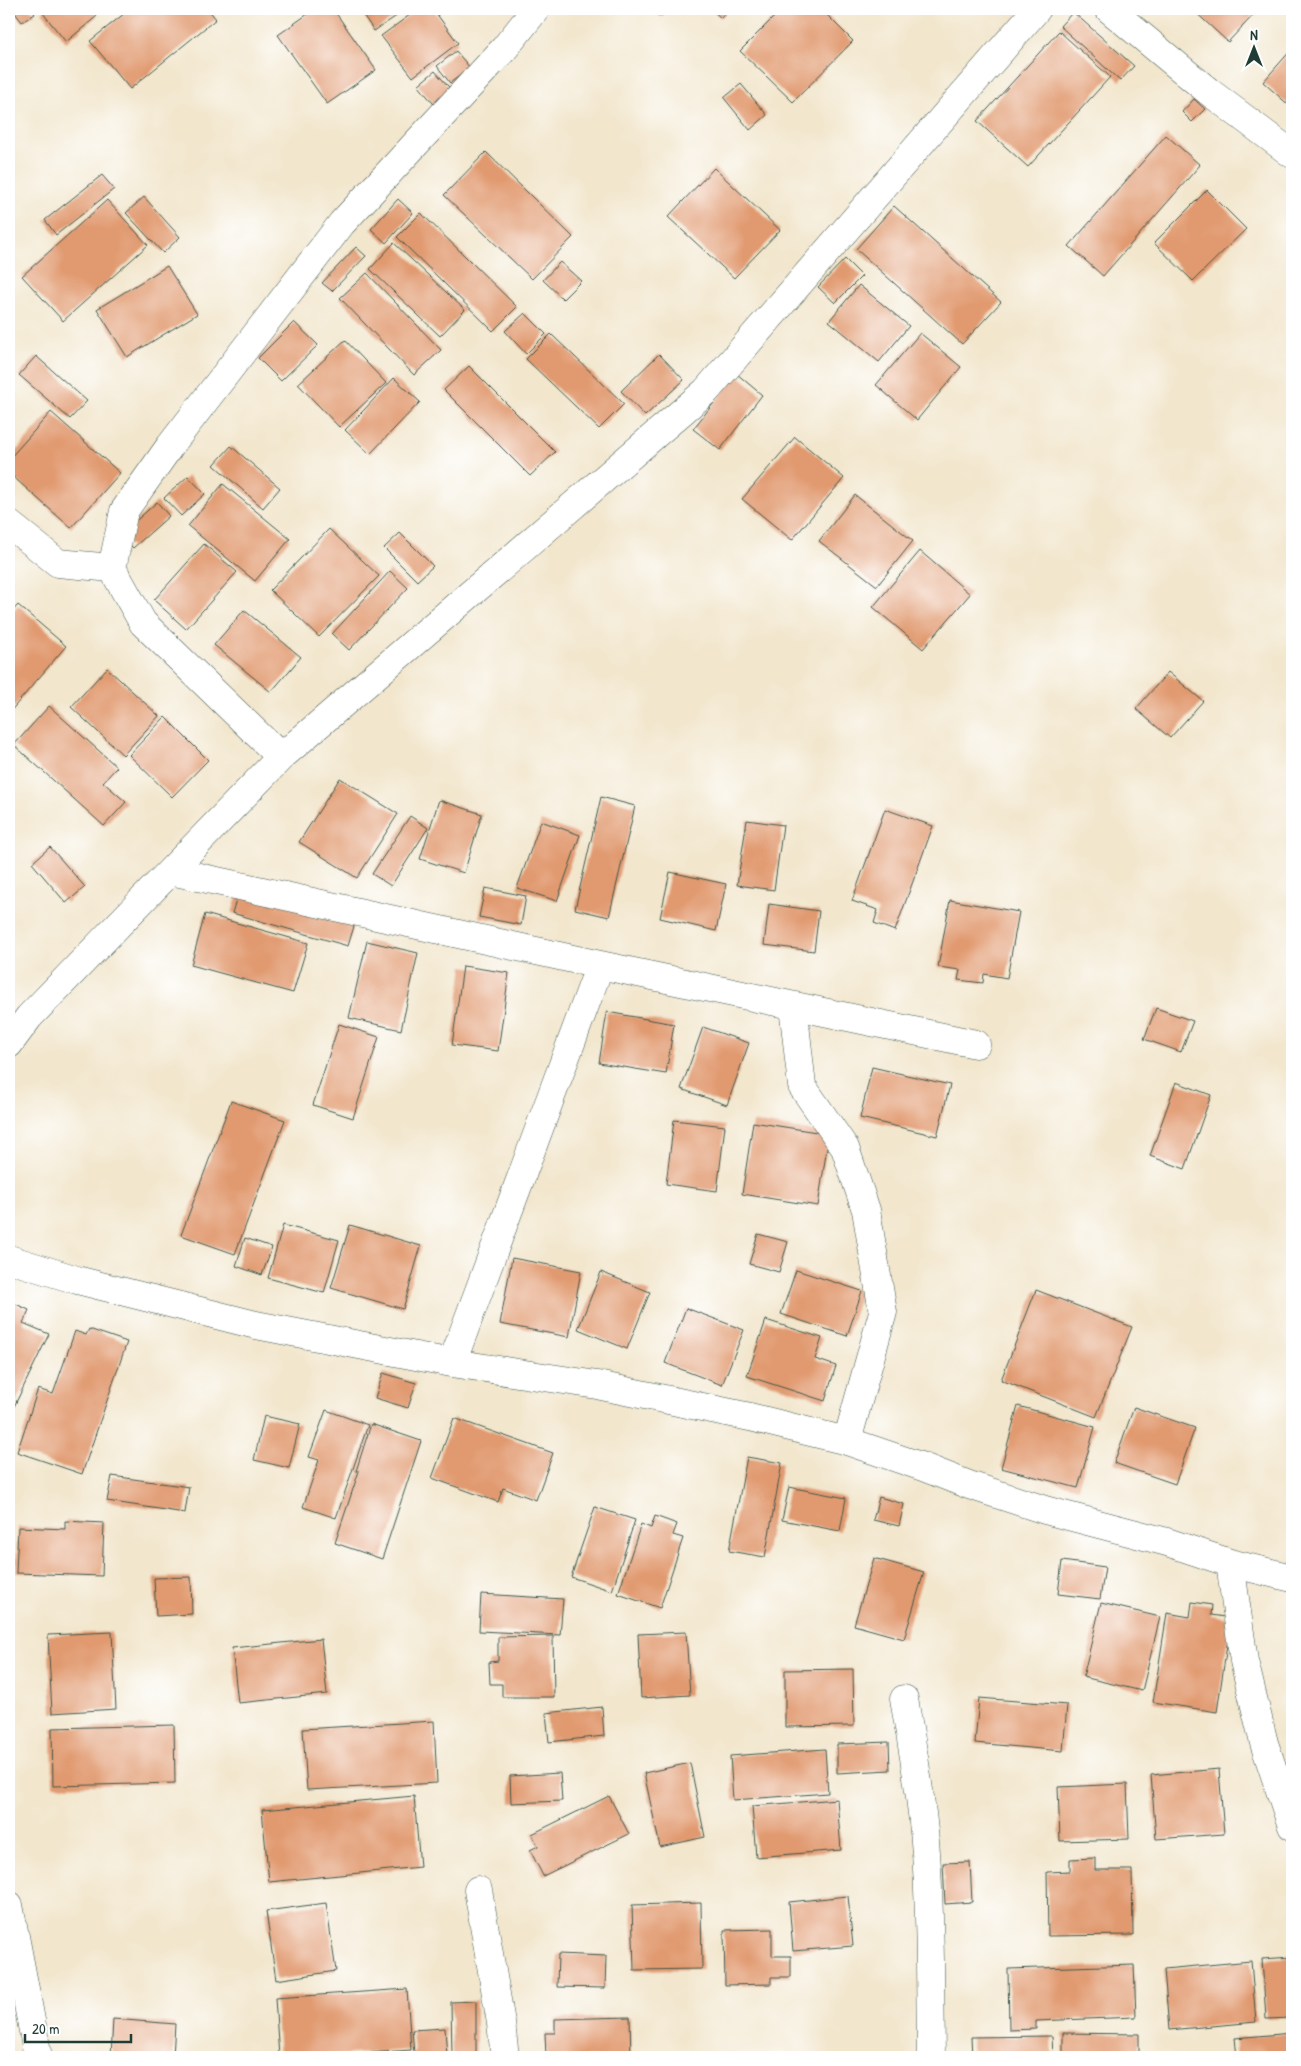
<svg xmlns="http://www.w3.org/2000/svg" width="1301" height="2066" font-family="'Patrick Hand',sans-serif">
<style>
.building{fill:#e19a70}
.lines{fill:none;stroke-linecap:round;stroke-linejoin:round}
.minor-casing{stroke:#3f564b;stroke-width:29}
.minor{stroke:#fff;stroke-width:28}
</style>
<rect width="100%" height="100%" fill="#fff"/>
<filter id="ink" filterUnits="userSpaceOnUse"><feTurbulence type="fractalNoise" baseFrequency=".02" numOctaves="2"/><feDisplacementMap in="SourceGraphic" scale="10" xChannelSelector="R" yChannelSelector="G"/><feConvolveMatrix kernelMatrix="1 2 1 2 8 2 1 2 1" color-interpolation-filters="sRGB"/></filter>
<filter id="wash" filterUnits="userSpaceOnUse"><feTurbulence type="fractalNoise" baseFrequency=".0096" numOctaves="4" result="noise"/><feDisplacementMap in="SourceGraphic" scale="20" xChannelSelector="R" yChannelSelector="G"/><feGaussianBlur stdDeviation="1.12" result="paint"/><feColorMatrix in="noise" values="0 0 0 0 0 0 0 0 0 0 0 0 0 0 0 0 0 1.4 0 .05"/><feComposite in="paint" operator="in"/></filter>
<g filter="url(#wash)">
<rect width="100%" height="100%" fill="#f2e6cc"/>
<g id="blocks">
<path class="building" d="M12 9H31L35 14 22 22Z
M46 9H91L97 16 66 42 42 12Z
M130 9H208L216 19 130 89 90 41Z
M315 9H333L376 70 327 104 278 35Z
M359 9H407L374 31Z
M418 9H433L458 43 413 77 381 36Z
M651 9H668L661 17Z
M711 9H729L721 18Z
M782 9H821L853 41 793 102 740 51Z
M1192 9H1259L1228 42Z
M1073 12 1134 66 1120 81 1060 26Z
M1059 31 1110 77 1028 167 977 121Z
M1292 49V108L1263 82Z
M456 51 470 68 450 83 437 66Z
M435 71 454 93 437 108 418 85Z
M741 84 767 115 750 130 724 98Z
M1194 99 1205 109 1192 122 1182 112Z
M1166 135 1200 165 1103 276 1069 246Z
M486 152 573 237 532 279 444 195Z
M714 168 780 230 734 278 668 217Z
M102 175 114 189 56 235 45 220Z
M1207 190 1246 229 1193 281 1154 243Z
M144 197 180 237 163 253 126 213Z
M398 199 413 213 386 243 371 229Z
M107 200 148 245 63 321 22 276Z
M894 206 1001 302 962 344 856 249Z
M421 213 517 307 493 331 397 237Z
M394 243 465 310 440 336 370 269Z
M356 247 366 256 332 291 322 283Z
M845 259 862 276 835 303 818 287Z
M560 262 581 281 563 299 543 280Z
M167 266 197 314 127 357 97 309Z
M367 273 441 350 414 375 340 298Z
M859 285 909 326 879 362 829 321Z
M525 313 546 334 526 354 505 331Z
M294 322 318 345 281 381 258 358Z
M920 333 961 367 917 420 876 385Z
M551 334 624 404 599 429 526 359Z
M345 340 386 383 339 427 298 384Z
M659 354 684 380 645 416 621 391Z
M36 356 87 401 70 419 19 375Z
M469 366 555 452 530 476 444 390Z
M737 374 762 395 720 450 693 429Z
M394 378 420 402 370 454 345 430Z
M51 412 120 473 71 528 9 473V459Z
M795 437 844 478 792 540 742 499Z
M231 446 280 488 263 508 214 465Z
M188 476 205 494 181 516 164 498Z
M223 484 290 539 255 581 188 526Z
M855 495 913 541 877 586 819 541Z
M157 502 169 516 133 548 120 535Z
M329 529 379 576 319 637 270 590Z
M400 533 433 566 417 581 384 548Z
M204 544 237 572 186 629 154 600Z
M920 551 970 594 923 649 873 607Z
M390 571 408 588 349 650 332 634Z
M18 605 66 646 9 713V615Z
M244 610 301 657 271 692 214 645Z
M107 668 159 716 123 755 71 707Z
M1168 672 1203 701 1170 738 1136 709Z
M49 706 117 767 103 782 126 802 104 826 14 745Z
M165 717 208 760 172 797 129 755Z
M340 778 398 814 357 878 299 842Z
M601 797 635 806 609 917 575 909Z
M439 800 482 814 464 873 420 859Z
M885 809 933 826 895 931 874 923 878 910 852 901Z
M410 816 428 828 391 886 372 874Z
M747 820 783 825 774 890 737 885Z
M541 821 580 835 557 901 517 888Z
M50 847 85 887 66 903 32 863Z
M670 872 726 884 716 931 660 918Z
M485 888 526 896 521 925 479 917Z
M239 890 355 923 348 946 232 913Z
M950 900 1019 912 1007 978 984 974 983 983 958 980 960 970 938 967Z
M769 904 819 911 814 951 764 945Z
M205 914 308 943 293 993 191 965Z
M367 941 418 953 401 1030 349 1018Z
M463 966 509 973 498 1051 452 1045Z
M1156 1008 1193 1021 1181 1052 1144 1039Z
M607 1012 674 1024 666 1074 599 1063Z
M339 1024 379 1037 353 1118 313 1105Z
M703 1027 749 1043 727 1105 681 1089Z
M872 1067 950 1085 937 1136 860 1118Z
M1176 1082 1211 1095 1185 1169 1150 1156Z
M231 1101 285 1120 235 1254 181 1235Z
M674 1120 725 1126 717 1191 666 1184Z
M753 1122 829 1134 818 1206 742 1194Z
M283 1225 339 1240 324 1293 268 1278Z
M350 1225 421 1246 403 1309 331 1288Z
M758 1234 788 1242 779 1272 749 1264Z
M245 1238 272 1247 262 1275 236 1266Z
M512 1258 581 1271 569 1337 500 1324Z
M796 1270 862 1291 847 1336 781 1314Z
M601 1272 650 1292 627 1349 578 1329Z
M1036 1290 1132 1327 1096 1417 1001 1380Z
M9 1301 29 1310 23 1323 49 1334 9 1417Z
M686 1308 744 1330 722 1385 665 1363Z
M766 1320 822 1338 815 1359 836 1366 825 1401 747 1376Z
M89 1329 127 1342 82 1474 17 1452 38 1389 53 1394 75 1331 86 1335Z
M383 1373 416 1383 408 1408 375 1398Z
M1018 1406 1095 1427 1078 1488 1001 1468Z
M1134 1407 1195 1428 1175 1484 1114 1463Z
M326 1410 368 1425 336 1518 303 1507 319 1460 309 1457Z
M264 1416 300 1424 289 1468 254 1460Z
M454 1418 553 1453 536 1500 503 1488 498 1502 432 1478Z
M371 1424 421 1441 382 1559 335 1543 359 1471H356Z
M747 1457 782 1463 765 1557 729 1551Z
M112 1476 189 1487 185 1513 107 1501Z
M789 1487 846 1498 840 1531 782 1520Z
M879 1497 904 1504 899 1526 873 1520Z
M595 1507 635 1520 612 1591 571 1577Z
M655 1516 677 1524 673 1535 683 1538 660 1608 618 1594 641 1524 651 1528Z
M65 1521 104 1523 102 1576 16 1573 18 1527 65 1529Z
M874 1558 924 1572 904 1639 854 1625Z
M1062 1561 1105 1567 1100 1599 1058 1594Z
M191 1577 192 1614 156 1616 154 1578Z
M481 1594 563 1599 560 1635 479 1631Z
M1192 1602 1212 1605 1211 1615 1231 1618 1217 1712 1153 1702 1167 1613 1190 1617Z
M1101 1603 1160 1617 1142 1691 1083 1677Z
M112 1632 116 1709 52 1713 48 1635Z
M686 1632 690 1695 641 1698 638 1634Z
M553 1636 554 1697H502V1684H490L489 1662 498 1661V1637Z
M321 1639 327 1694 238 1703 232 1648Z
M853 1669 854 1726 785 1727V1670Z
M979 1698 1067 1705 1063 1751 975 1743Z
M602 1707 604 1736 549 1742 546 1713Z
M434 1721 437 1783 307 1790 303 1729Z
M174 1725 175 1783 53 1786 52 1728Z
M889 1742 890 1770 837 1773V1744Z
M825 1749 828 1793 733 1800 730 1756Z
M690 1763 705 1837 660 1847 644 1773Z
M1219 1769 1224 1834 1156 1839 1151 1775Z
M560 1773 562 1801 511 1803 510 1776Z
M1127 1784 1129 1839 1060 1841 1058 1787Z
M414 1796 420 1867 269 1882 262 1810Z
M609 1796 629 1834 543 1876 530 1850 538 1846 532 1834Z
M837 1799 841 1850 756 1857 752 1806Z
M1095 1858V1870H1132L1133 1935 1048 1936 1047 1872 1070 1871V1859Z
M970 1862 972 1902 945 1904 943 1863Z
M848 1896 853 1946 793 1951 789 1902Z
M326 1903 336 1971 276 1980 266 1911Z
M701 1903 702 1969 634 1970 632 1905Z
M772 1929V1956H791V1977H771V1984L725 1985 724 1930Z
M558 1954 606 1956 605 1988 557 1987Z
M1292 1957V2018L1266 2019 1262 1959Z
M1251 1961 1256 2022 1169 2030 1164 1969Z
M1134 1965 1136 2017 1036 2021V2029L1009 2030 1008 1969Z
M407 1989 411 2050 312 2057H279L275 1998Z
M476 2001V2057H452L451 2002Z
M630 2017 631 2057H546L545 2033H555V2019Z
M113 2019 175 2024 173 2057H111Z
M445 2028 447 2057H404V2054L414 2053 412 2030Z
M1063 2033 1139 2034V2057H1063Z
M1292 2033V2057H1237L1235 2038Z
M1052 2036 1053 2057H972L971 2037Z"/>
</g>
</g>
<g filter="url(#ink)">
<use href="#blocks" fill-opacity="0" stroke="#3f564b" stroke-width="1"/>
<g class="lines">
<defs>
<path id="minor" d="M1109 9 1208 91 1292 154
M9 524 58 563 112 568
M281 757 143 623 112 568 124 511 170 446 342 223 504 49 536 9
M171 871 600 965 976 1044
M793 1006 802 1086 845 1148 866 1210 883 1312 847 1441
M9 1044 29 1017 281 757 706 391 1037 9
M9 1259 77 1280 256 1325 452 1363 597 1385 750 1417 847 1441 923 1467 969 1485 1045 1510 1167 1542 1230 1563 1292 1578
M452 1363 600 965
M1230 1563 1244 1661 1264 1743 1292 1826
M904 1699C913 1750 922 1801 926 1853 931 1921 930 1989 931 2057
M478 1890 501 2023 505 2057
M9 1905 38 2057"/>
</defs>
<use href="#minor" class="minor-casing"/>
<use href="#minor" class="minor"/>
</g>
</g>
<rect width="1301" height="2066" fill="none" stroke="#fff" stroke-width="30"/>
<g transform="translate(1254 48)" stroke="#ffffff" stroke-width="4" paint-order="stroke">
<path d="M0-4L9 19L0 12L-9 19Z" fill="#1f3d34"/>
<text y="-8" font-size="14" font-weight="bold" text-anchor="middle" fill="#1f3d34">N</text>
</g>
<path d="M25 2034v8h106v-8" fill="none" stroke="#1f3d34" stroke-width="2.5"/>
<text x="32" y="2034" font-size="15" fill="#1f3d34" stroke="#ffffff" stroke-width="4" paint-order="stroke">20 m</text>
</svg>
